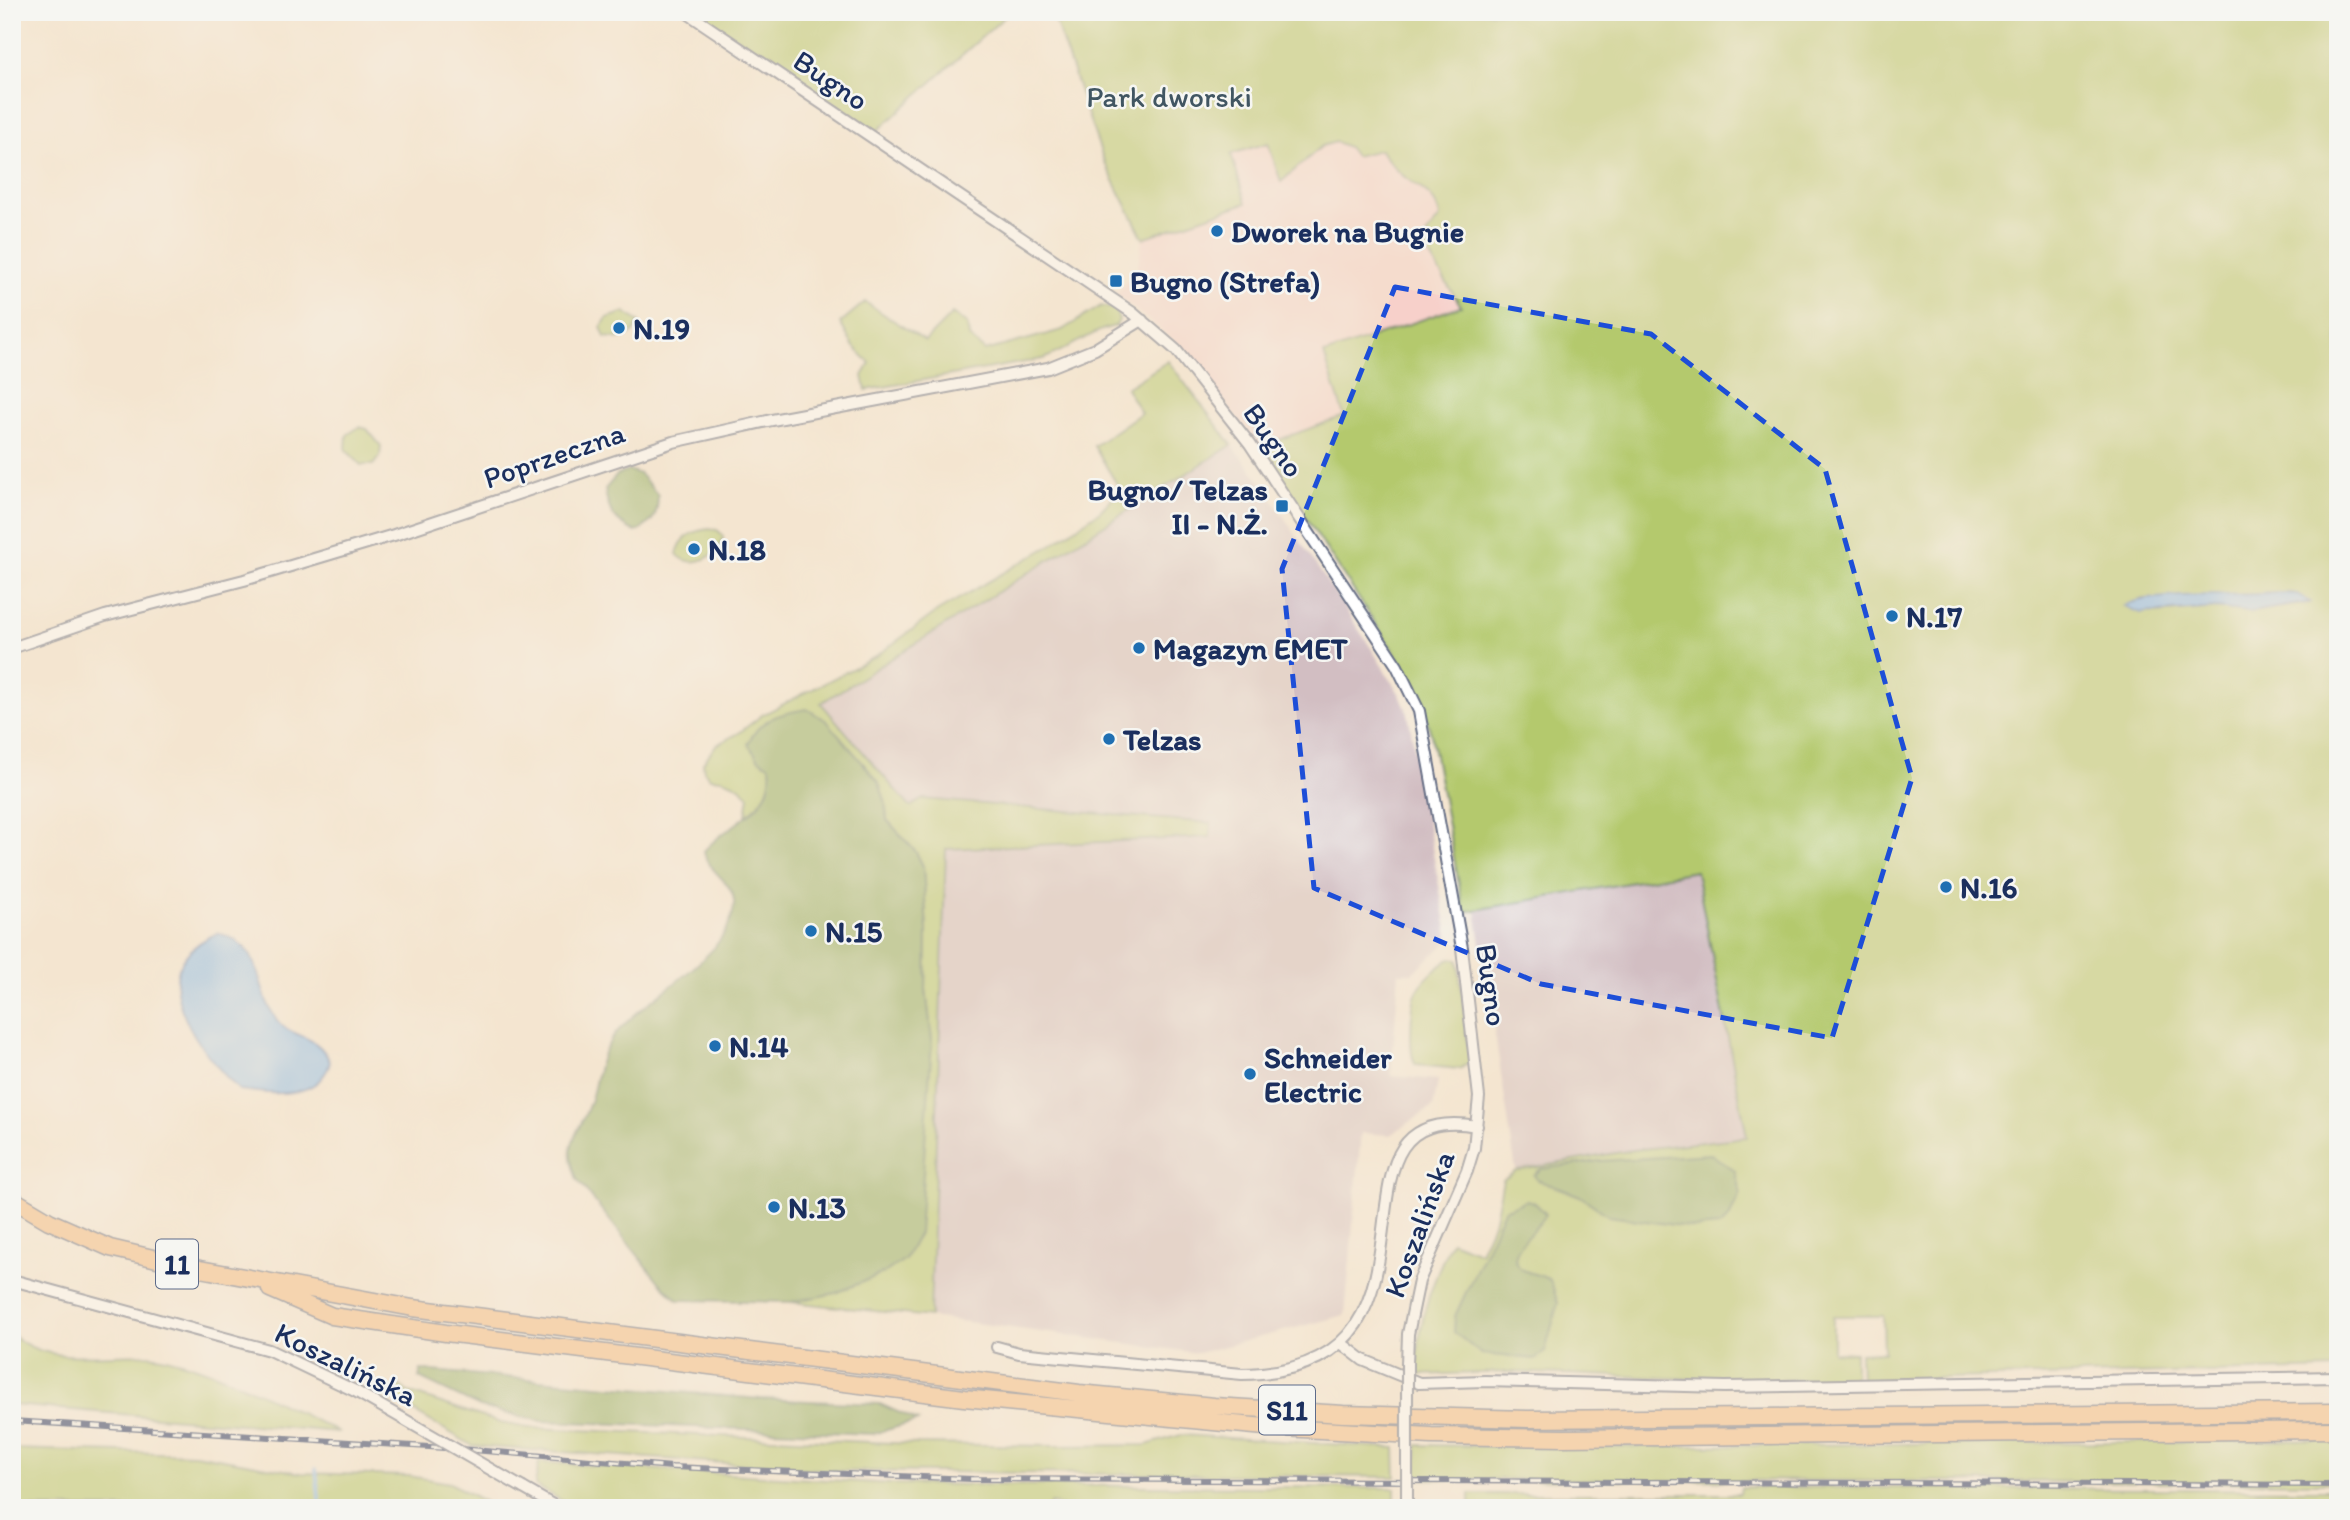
<svg xmlns="http://www.w3.org/2000/svg" width="2350" height="1520" font-family="Itim,sans-serif">
<style>
.built{fill:#f7d0ca}
.industrial{fill:#d2bec2}
.green{fill:#b4c96d;stroke:#687c66;stroke-width:2;fill-rule:evenodd}
.forest{fill:#8fad60;stroke:#556e5f;stroke-width:2}
.water{fill:#7db5ed;stroke:#4c72a6;stroke-width:2}
.lines{fill:none;stroke-linecap:round;stroke-linejoin:round}
.stream{stroke:#7db5ed;stroke-width:3.5}
.minor-casing{stroke:#676f86;stroke-width:14}
.highway-casing{stroke:#676f86;stroke-width:19}
.minor{stroke:#fff;stroke-width:10}
.highway{stroke:#f6be87;stroke-width:16}
.rail-casing{stroke:#1b2f5e;stroke-width:6}
.rail{stroke:#f6f6f2;stroke-width:3.5;stroke-dasharray:10;stroke-linecap:butt}
.minor-bridge-casing{stroke:#676f86;stroke-width:14;stroke-linecap:butt}
.minor-bridge{stroke:#fff;stroke-width:10}
.marked{fill:none;stroke:#1d4ed8;stroke-width:5;stroke-dasharray:14 9;stroke-linejoin:round}
.poi-dot{fill:#1f6fb2;stroke:#f6f6f2;stroke-width:2.5}
.labels{text-anchor:middle;dominant-baseline:central;stroke-width:5;stroke-linejoin:round;paint-order:stroke}
.shield{fill:#f6f6f2;stroke:#5d6b8a;stroke-width:2}
.shield-label{font-size:28px;font-weight:bold;fill:#1b2f5e}
.street-label{font-size:30px;fill:#1b2f5e;stroke:#f6f6f2}
.park-label{font-size:30px;fill:#415662;stroke:#f6f6f2}
.poi-label{font-size:30px;font-weight:bold;fill:#1b2f5e;stroke:#f6f6f2;text-anchor:start}
</style>
<rect width="100%" height="100%" fill="#f6f6f2"/>
<filter id="ink" filterUnits="userSpaceOnUse"><feTurbulence type="fractalNoise" baseFrequency=".0143" numOctaves="2"/><feDisplacementMap in="SourceGraphic" scale="14" xChannelSelector="R" yChannelSelector="G"/><feConvolveMatrix kernelMatrix="1 2 1 2 8 2 1 2 1" color-interpolation-filters="sRGB"/></filter>
<filter id="wash" filterUnits="userSpaceOnUse"><feTurbulence type="fractalNoise" baseFrequency=".00686" numOctaves="4" result="noise"/><feDisplacementMap in="SourceGraphic" scale="28" xChannelSelector="R" yChannelSelector="G"/><feGaussianBlur stdDeviation="1.57" result="paint"/><feColorMatrix in="noise" values="0 0 0 0 0 0 0 0 0 0 0 0 0 0 0 0 0 1.4 0 .05"/><feComposite in="paint" operator="in"/></filter>
<g filter="url(#wash)">
<rect width="100%" height="100%" fill="#f4e5d0"/>
<path class="built" d="M1336 142 1348 147 1355 156 1380 150 1398 171 1428 191 1440 217 1421 242 1461 306 1325 354 1345 416 1259 447 1181 346 1116 294 1137 271 1143 238 1246 203 1231 154 1268 143 1281 181 1322 146Z"/>
<path class="industrial" d="M1232 445 1260 481 1371 648 1400 695 1408 714 1449 941 1412 973H1399L1391 1076 1438 1080 1433 1107 1390 1135 1361 1133 1345 1315 1198 1353 930 1317 946 849 821 703Z
M1696 871 1747 1137 1633 1150 1516 1171 1476 911Z"/>
<path class="green" d="M697 12H1010L876 132Z
M1052 12H2338V1369L1861 1380 1860 1353 1884 1352 1883 1316H1833V1352L1855 1353V1380H1717L1511 1372 1417 1375C1417 1323 1430 1288 1451 1241L1480 1252 1495 1219 1503 1180 1516 1171 1633 1150 1747 1137 1696 871 1464 912 1431 734 1417 687 1259 447 1344 416 1324 354 1461 306 1421 242 1440 217C1433 189 1418 190 1399 172 1392 165 1386 157 1380 150L1355 156 1348 147 1336 142 1322 146 1281 182 1268 143 1231 154 1246 203 1143 238 1104 161ZM2281 593H2292L2309 603 2250 612 2217 608 2155 613 2125 606 2143 599Z
M865 302 925 341 952 314 967 324 969 337 985 351 1062 330 1101 306 1115 309 1119 320 1116 326C1093 330 1067 350 1043 359L866 390 863 376 870 363 853 346 840 323Z
M625 312 639 322 634 332 622 339 605 337 601 327 607 318Z
M1168 361 1232 445 821 703 910 807 923 799 1211 823 1210 837 946 849 930 1317 791 1302C833 1294 868 1283 905 1259L925 1124 932 1040 926 989 927 931 923 866 916 852 887 820 885 800 878 781 860 760 759 759 770 766C773 785 763 805 746 815L749 796C739 784 725 778 710 778L704 771 703 763 716 745 739 733 762 715 875 657 938 611 1051 545 1100 511 1117 493 1118 486 1094 446 1141 413 1126 388Z
M359 427 367 429 381 446 380 456 373 465H361L346 450 347 435Z
M709 529 717 530 723 535C724 556 690 571 677 554 681 537 692 531 709 529Z
M1452 958 1458 960 1470 1062 1460 1069 1416 1065C1408 1056 1411 1006 1416 994 1421 981 1441 964 1452 958Z
M12 1334C52 1372 116 1346 166 1358 226 1372 284 1406 339 1432L12 1405Z
M398 1385 408 1392 501 1423 529 1428 917 1444 1058 1446 1146 1445 1181 1435 1395 1448 1396 1477 842 1471 473 1446 386 1395Z
M2338 1440V1483L1417 1479V1445L1574 1447Z
M12 1449 195 1454 301 1473 409 1476 450 1483 496 1508H12Z
M539 1462 892 1484 1395 1488V1508H1066L1051 1503 1048 1508H574L535 1485Z
M1741 1487 2338 1490V1508H1470V1494H1740Z"/>
<path class="forest" d="M629 470 640 474 658 495C658 514 654 523 636 532 614 522 608 512 605 489L617 475Z
M807 709 827 721 878 781 885 800 887 820 916 852 923 866 927 931 926 989 932 1040 919 1233 905 1259 884 1273 836 1293 791 1302 678 1300 660 1283 577 1179C563 1145 575 1140 587 1110 598 1085 594 1065 611 1040 638 999 730 961 734 905 736 882 706 872 704 851 727 823 777 810 770 766L759 759 748 744C759 718 781 713 807 709Z
M1711 1154 1735 1171 1740 1193 1729 1218 1719 1226 1696 1228 1609 1216 1580 1196 1537 1180 1534 1175 1541 1169 1599 1161Z
M1527 1200 1534 1202 1546 1214C1541 1227 1498 1256 1523 1270 1532 1274 1541 1275 1550 1280L1558 1303 1545 1352 1535 1359 1481 1354 1454 1332 1455 1316 1504 1210Z
M421 1370 761 1399 880 1404 918 1421 873 1434 540 1421 480 1407 419 1378Z"/>
<path class="water" d="M2281 593 2297 594 2310 602 2250 612 2217 608 2140 613 2124 606C2150 591 2246 597 2281 593Z
M218 933C266 946 253 986 276 1019 290 1039 317 1032 330 1062 319 1101 272 1094 239 1090 198 1049 134 968 218 933Z"/>
<g class="lines">
<path class="stream" d="M316 1469 320 1508"/>
</g>
</g>
<g filter="url(#ink)">
<g class="lines">
<defs>
<path id="minor" d="M686 12 1133 313 1176 350 1250 444 1397 666 1419 711 1462 948 1479 1097 1474 1148 1467 1171 1419 1281 1408 1334 1407 1364
M12 648 105 616 244 580 394 535 673 442 772 420 1048 368 1095 349 1142 320
M16 1281 269 1350 355 1391
M1341 1343 1363 1360 1419 1383 1485 1381 1725 1387 2338 1377
M997 1347 1019 1353 1242 1374C1474 1370 1305 1097 1477 1126
M523 1488 558 1508
M1407 1508V1492"/>
<path id="highway" d="M12 1199 49 1221 110 1248 200 1269 413 1308 1079 1393 1214 1406 1343 1414 1528 1419 2338 1412
M270 1289 332 1316 446 1333 964 1398 1265 1427 1431 1436 1563 1438 2338 1430"/>
</defs>
<use href="#minor" class="minor-casing"/>
<use href="#highway" class="highway-casing"/>
<use href="#minor" class="minor"/>
<use href="#highway" class="highway"/>
<defs>
<path id="rail" d="M12 1421 461 1449 672 1467 973 1479 2338 1485"/>
</defs>
<use href="#rail" class="rail-casing"/>
<use href="#rail" class="rail"/>
<defs>
<path id="minor-bridge" d="M355 1391 523 1488
M1407 1492V1364"/>
</defs>
<use href="#minor-bridge" class="minor-bridge-casing"/>
<use href="#minor-bridge" class="minor-bridge"/>
</g>
</g>
<path d="M0 0H2350V1520H0ZM1395 287 1651 334 1825 469 1912 778 1832 1038 1541 984 1314 888 1282 569Z" fill="#f4e5d0" fill-opacity=".55" fill-rule="evenodd"/>
<path class="marked" d="M1395 287 1651 334 1825 469 1912 778 1832 1038 1541 984 1314 888 1282 569Z"/>
<g class="poi-dot">
<circle cx="1217" cy="231" r="7"/>
<rect x="1109" y="274" width="14" height="14" rx="3.5"/>
<circle cx="619" cy="328" r="7"/>
<rect x="1275" y="499" width="14" height="14" rx="3.5"/>
<circle cx="694" cy="549" r="7"/>
<circle cx="1892" cy="616" r="7"/>
<circle cx="1139" cy="648" r="7"/>
<circle cx="1109" cy="739" r="7"/>
<circle cx="1946" cy="887" r="7"/>
<circle cx="811" cy="931" r="7"/>
<circle cx="715" cy="1046" r="7"/>
<circle cx="1250" cy="1074" r="7"/>
<circle cx="774" cy="1207" r="7"/>
</g>
<g class="labels">
<g class="shield">
<rect x="156" y="1239.5" width="42" height="49" rx="5"/>
<rect x="1259" y="1385.5" width="56" height="49" rx="5"/>
</g>
<g class="shield-label">
<text x="177" y="1264">11</text>
<text x="1287" y="1410">S11</text>
</g>
<g class="street-label">
<text transform="translate(831 80) rotate(34)">Bugno</text>
<text transform="translate(1274 440) rotate(55)">Bugno</text>
<text transform="translate(554 455) rotate(-19)">Poprzeczna</text>
<text transform="translate(1492 985) rotate(82)">Bugno</text>
<text transform="translate(1419 1224) rotate(-70)">Koszalińska</text>
<text transform="translate(346 1364) rotate(26)">Koszalińska</text>
</g>
<g class="park-label">
<text x="1169" y="96">Park dworski</text>
</g>
<g class="poi-label">
<text x="1231" y="231">Dworek na Bugnie</text>
<text x="1130" y="281">Bugno (Strefa)</text>
<text x="633" y="328">N.19</text>
<text x="1268" y="489" text-anchor="end">Bugno/ Telzas<tspan x="1268" dy="34">II - N.Ż.</tspan></text>
<text x="708" y="549">N.18</text>
<text x="1906" y="616">N.17</text>
<text x="1153" y="648">Magazyn EMET</text>
<text x="1123" y="739">Telzas</text>
<text x="1960" y="887">N.16</text>
<text x="825" y="931">N.15</text>
<text x="729" y="1046">N.14</text>
<text x="1264" y="1057">Schneider<tspan x="1264" dy="34">Electric</tspan></text>
<text x="788" y="1207">N.13</text>
</g>
</g>
<rect width="2350" height="1520" fill="none" stroke="#f6f6f2" stroke-width="42"/>
</svg>
